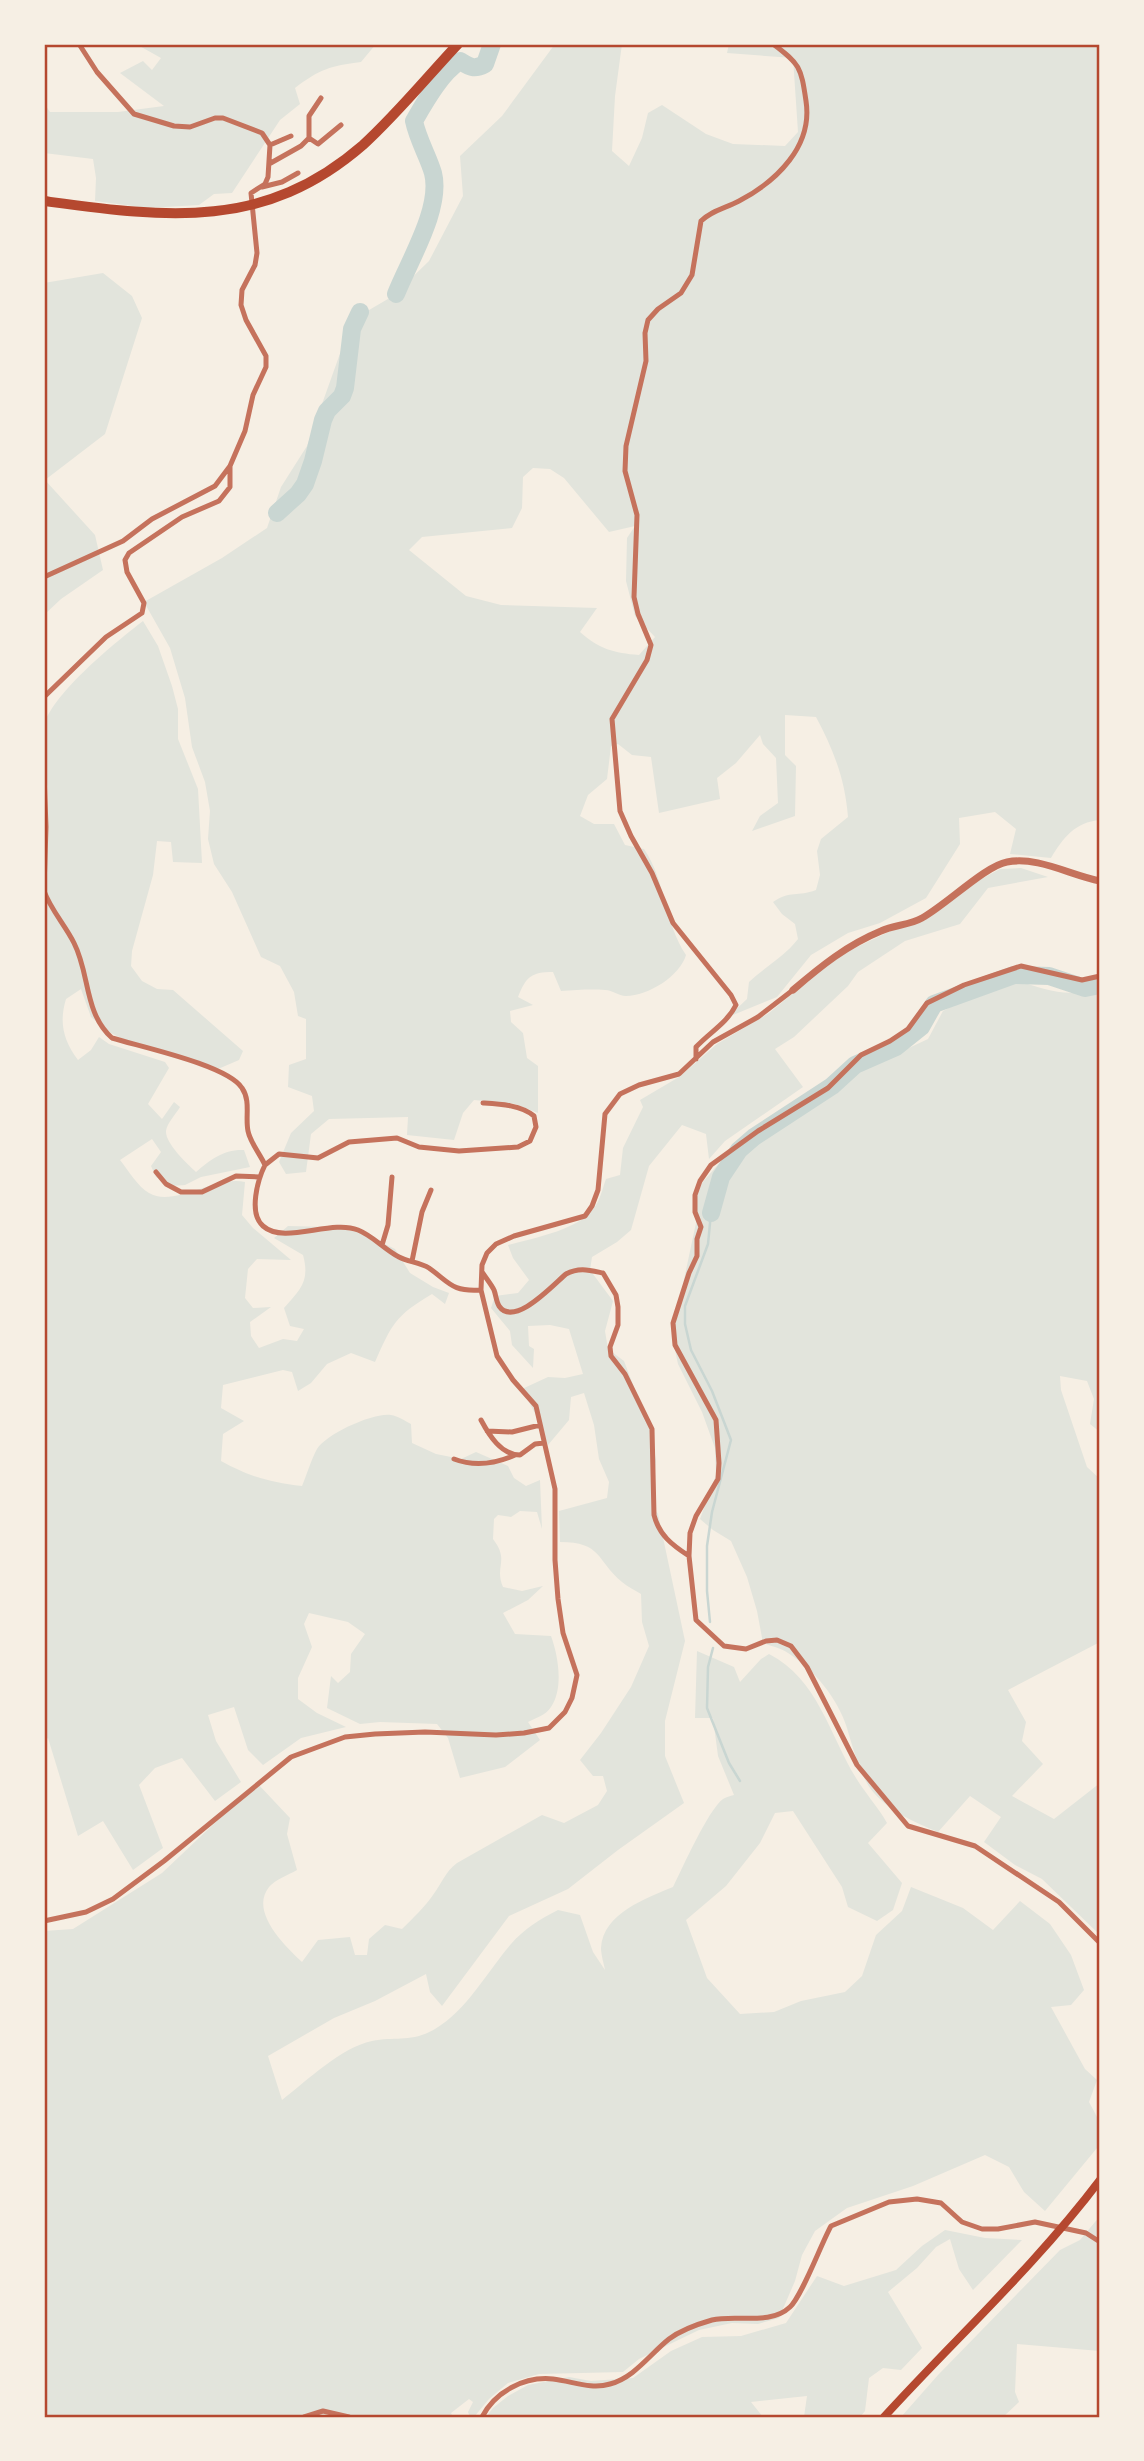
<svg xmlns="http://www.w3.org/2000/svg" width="1144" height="2461" font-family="'Work Sans',sans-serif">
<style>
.green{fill:#e2e4dc;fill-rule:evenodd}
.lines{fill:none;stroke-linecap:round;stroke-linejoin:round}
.stream{stroke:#c9d6d2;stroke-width:2.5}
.river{stroke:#c9d6d2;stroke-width:18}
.minor{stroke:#c5725c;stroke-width:5}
.tertiary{stroke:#c5725c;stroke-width:7}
.secondary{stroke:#b5482f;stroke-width:8}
.trunk{stroke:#b5482f;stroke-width:10}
.neatline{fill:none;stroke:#b5482f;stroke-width:2.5}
</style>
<rect width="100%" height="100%" fill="#f6efe4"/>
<path class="green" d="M136 44H376L361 62C330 66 320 69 295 88L300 104 280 120 232 193 214 194 199 205 148 208 95 201 96 178 93 159 44 153V103L50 112H118L164 106 120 73 143 61 152 70 161 58Z
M555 44H622L615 96 612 151 629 166 642 138 648 113 662 105 706 134 733 144 785 146 798 132 793 58 727 53 729 44H1100V820C1075 822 1063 838 1051 858L1010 854 1016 829 995 812 959 818 960 844 926 898 880 923 848 933 811 955 777 997 728 1017 747 999 749 982C765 967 785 956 798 939L795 924 782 914 773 902C791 890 797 897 816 890L820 875 817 851 821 839 848 817C845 779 834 751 816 717L785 715V755L796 766 795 816 752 831 760 816 778 803 776 758 763 744 760 735 736 763 717 778 720 799 659 813 651 757 632 755 618 744 611 746 607 779 588 795 580 816 594 824H614L625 845 644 849C666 881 664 922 686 955 680 976 648 996 626 996 618 996 613 990 605 990 591 989 576 990 561 991L553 972C531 972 526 977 518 997L533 1005 510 1011 511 1022 523 1033 527 1058 538 1066V1113L515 1104 474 1100 463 1113 454 1140 407 1135 408 1117 329 1119 311 1134 306 1172 286 1174 279 1162 291 1133 314 1111 312 1096 288 1087 289 1065 306 1059V1019L298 1016 294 992 280 966 261 957 232 892 214 864 208 839 210 811 205 782 192 747 185 698 170 648 144 602 222 558 267 528 281 487 307 446 352 320 393 296 429 261 463 196 460 156 502 116ZM533 468 550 469 564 478 609 532 635 526 627 538 626 581 635 616 655 637 639 655C614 653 599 649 580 632L597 608 501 605 466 596 409 550 422 537 512 528 522 508 523 477Z
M103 273 132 296 142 318 105 434 45 480 95 535 103 570 61 599 44 615V283Z
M143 621 158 646 172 686 178 709V739L198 789 202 863 173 862 171 842 157 841 153 875 132 951 131 966 142 981 157 989 173 990 243 1051 239 1060 218 1069 129 1042 107 1031 91 1017 81 989 66 999C59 1022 63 1040 78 1060L91 1050 99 1037 109 1044 165 1062 169 1068 148 1104 162 1119 174 1102 180 1107C176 1114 167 1123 166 1131 165 1143 187 1164 196 1172 210 1160 224 1149 244 1150L250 1167 201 1177 185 1185 171 1186 156 1177 151 1166 161 1152 152 1139 120 1160C128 1170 138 1187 149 1193 174 1208 215 1175 245 1182L242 1215 253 1228 291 1260 257 1259 248 1269 245 1298 253 1308 271 1307 250 1322 251 1336 259 1348 283 1339 297 1341 304 1329 290 1326 284 1308C301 1289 310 1281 303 1255L274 1238 288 1226 328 1227 360 1232 395 1249 410 1273 433 1287 449 1293 445 1304 432 1294C395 1316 392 1324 375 1362L351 1353 327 1364 311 1383 298 1391 292 1372 283 1370 223 1385 221 1408 244 1421 223 1434 221 1461C250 1477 270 1482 302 1486 307 1474 311 1460 317 1449 326 1434 374 1412 391 1415 398 1416 405 1421 411 1424L412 1443 436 1454 461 1459 476 1452 508 1466 514 1478 526 1486 540 1480 542 1529 537 1512 520 1511 511 1517 498 1515 494 1519 493 1539C510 1561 494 1566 503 1587L522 1591 543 1586 528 1600 503 1613 515 1634 551 1636C558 1655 564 1688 551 1707 546 1715 536 1718 528 1722L540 1740 505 1767 460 1778 448 1738 437 1724 380 1722 360 1724 327 1708 331 1676 338 1683 350 1672 351 1654 365 1634 348 1622 309 1613 304 1624 312 1647 298 1678V1699L317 1713 346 1727 301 1738 263 1765 248 1750 234 1707 208 1715 216 1741 241 1782 215 1801 182 1758 155 1768 139 1785 163 1848 133 1870 103 1821 78 1836 48 1738 44 1741V853C45 833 49 813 48 794 47 773 38 745 44 725 53 693 117 641 143 621Z
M1021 868 1048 877 988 888 960 924 905 941 858 972 848 986 794 1037 775 1049 803 1087 725 1141 709 1159 706 1134 682 1125 649 1166 631 1230 617 1242 592 1257 590 1270 613 1301 605 1331 608 1349 624 1361 650 1429 656 1460 652 1505 658 1514 685 1641 665 1721V1756L684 1803 618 1850 568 1889 509 1916 442 2006 430 1992 426 1974 375 2001 334 2018 268 2056 282 2100C308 2080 340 2048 372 2041 396 2036 411 2043 435 2029 467 2010 487 1972 511 1944 524 1929 540 1919 558 1910L580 1915 593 1952 605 1970C604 1964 601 1955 601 1948 603 1913 647 1898 673 1887 682 1869 708 1810 723 1799 726 1797 730 1796 734 1795L718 1756 713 1718H695L697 1651 734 1667 740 1682 761 1659 769 1654C818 1679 829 1734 856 1778 865 1793 878 1807 887 1823L868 1843 902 1883 893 1910 877 1921 848 1907 842 1887 793 1811 775 1813 760 1843 726 1886 686 1920 707 1978 740 2014 774 2012 801 2001 845 1992 862 1976 876 1935 902 1911 911 1887 963 1908 993 1930 1020 1901 1050 1924 1071 1955 1084 1990 1071 2005 1051 2007 1085 2069 1097 2080 1089 2102C1097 2117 1107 2131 1097 2148L1045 2211 1024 2192 1009 2167 985 2155 913 2186 847 2208 815 2231 802 2255 795 2281 779 2318 758 2324 732 2323 699 2330 639 2359 623 2372 539 2374 508 2383 489 2399 474 2417H470L468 2412 473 2402 469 2399 451 2413 453 2417H44V1931L73 1929 162 1873 257 1783 290 1818 287 1834 297 1870C288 1875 275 1880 269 1887 249 1912 286 1947 302 1962L318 1940 350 1937 355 1955H367L369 1939 385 1925 402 1929C413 1918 424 1908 433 1895 442 1883 445 1872 457 1863L542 1815 564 1823 598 1805 607 1791 603 1776H593L580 1760 601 1733 631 1687 649 1646 642 1622 641 1594C635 1590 628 1587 622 1582 596 1560 602 1542 560 1542L559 1511 607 1498 609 1482 599 1459 594 1425 584 1393 571 1397 569 1420 548 1445 538 1419 522 1389 548 1377 565 1378 583 1374 569 1329 550 1325 528 1326 529 1346 534 1349 533 1368 512 1345 510 1331 491 1308 495 1296 518 1293 529 1280 513 1258 508 1245C534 1238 583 1229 596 1205 601 1197 603 1187 606 1179L620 1175 623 1148 643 1107 640 1100 679 1077 717 1044 769 1013 838 956 920 917 942 900 1000 869Z
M1019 981C1046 990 1074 1000 1100 985V1432L1090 1424 1094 1399 1087 1381 1060 1376 1061 1390 1087 1467 1100 1479V1642L1008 1690 1026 1722 1022 1741 1043 1764 1012 1796 1054 1819 1100 1783V1843L1097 1848 1100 1850V1935L1042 1879 1015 1865 984 1842 1001 1817 970 1796 938 1832C914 1822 886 1810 870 1788 860 1774 852 1745 847 1728 838 1699 814 1669 788 1653 781 1648 771 1646 763 1643L757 1611 747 1577 731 1541 713 1530 700 1519 716 1475 715 1448 702 1412 678 1364 672 1336 696 1223 695 1201 702 1183 735 1145 800 1099 928 1039 943 1011 975 994Z
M1100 2216V2351L1017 2344 1015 2392 1019 2402 1003 2417H901L938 2375 1060 2250 1080 2240Z
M945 2230 985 2238 1022 2240 973 2290 959 2269 950 2239 936 2247 917 2268 888 2292 922 2348 901 2370 883 2368 869 2378 865 2411 860 2417H804L807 2396 751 2402 763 2417H486L493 2408 508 2396 528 2385 569 2377 591 2381 633 2378 671 2351 702 2337 741 2336 786 2323 817 2276 844 2286 896 2270 922 2246Z"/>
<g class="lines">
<path class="stream" d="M710 1622 707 1591V1546L712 1512 731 1440 712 1391 691 1350 685 1324V1306L708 1244 711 1213
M713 1648 708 1667 707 1708 729 1763 740 1781"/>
<path class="river" d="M396 294C409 261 442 208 433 173 428 156 418 140 414 121 425 102 441 73 460 61 470 67 474 70 485 64L492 44
M277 513 298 494 305 484 313 461 323 420 327 411 342 396 345 388 352 329 360 312
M711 1213 721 1177 739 1150 754 1137 832 1086 855 1065 896 1047 921 1027 934 1004 1014 975 1049 976 1085 988 1100 985"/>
<path class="minor" d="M309 138 318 144 341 125
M270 145 291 136
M269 164 301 146 309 138V116L321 98
M262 187 282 182 298 173
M44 577 123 541 152 519 215 486 230 466
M44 697 106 637 142 613 144 603 127 572 125 560 129 553 182 517 219 501 230 487V466L245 431 253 395 266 367V356L246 320 241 305 242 290 255 265 257 253 251 193 265 184 268 177 270 145 262 133 223 118H215L190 127 174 126 134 114 97 72 79 44
M44 773 46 827 44 888
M44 891C51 910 65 925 74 943 90 974 84 1013 112 1038 141 1047 227 1065 242 1088 251 1101 245 1117 248 1131 250 1142 260 1154 265 1165 258 1179 248 1213 263 1226 284 1245 331 1219 358 1230 373 1236 384 1249 399 1257 408 1262 420 1262 429 1268 450 1283 452 1292 481 1290
M696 1059V1047C710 1032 727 1023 736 1005L731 995 673 923 652 873 631 836 620 811 612 719 647 660 651 645 638 614 634 597 637 515 625 471 626 446 646 361 645 333 648 320 658 309 681 293 692 275 701 221C712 210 726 208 739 201 777 181 813 146 806 101 801 67 800 64 773 44
M265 1165 279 1154 318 1158 349 1142 397 1138 419 1147 459 1151 518 1147 530 1141 536 1127 534 1116C521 1105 500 1104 483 1103
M156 1172 166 1184 181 1192H202L236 1176 259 1177
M382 1245 388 1225 392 1177
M412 1261 422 1212 431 1190
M482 1272C486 1278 491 1284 494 1290 496 1295 496 1301 499 1306 514 1328 553 1285 566 1274 579 1267 589 1270 603 1273L616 1295 618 1307V1325L610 1347 611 1356 625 1374 652 1429 654 1515C659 1535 672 1545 689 1556L696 1620 724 1646 746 1649 766 1641 777 1640 791 1646 807 1667 857 1765 908 1826 975 1846 1059 1902 1100 1943
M481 1420C489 1435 501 1455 520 1455L535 1444 544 1443
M487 1431 512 1432 540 1425
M454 1459C475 1467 495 1464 515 1455
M689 1556 690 1533 696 1516 718 1479 719 1463 716 1420 675 1345 673 1323 689 1273 697 1256V1239L701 1227 695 1212V1195L700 1181 711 1165 758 1131 828 1088 861 1055 890 1041 908 1029 927 1003 964 985 1021 966 1082 980 1100 976
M44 1921 86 1912 113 1899 164 1861 291 1757 345 1737 375 1734 425 1732 496 1735 524 1733 549 1728 565 1712 572 1698 577 1675 563 1633 558 1599 555 1560V1489L536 1406 513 1380 497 1356 481 1290 482 1265 487 1253 496 1244 514 1236 585 1216 592 1206 598 1190 605 1114 620 1094 639 1085 679 1074 713 1042 758 1017 793 990
M304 2417 323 2411 349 2417
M482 2417C495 2392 524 2376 553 2379 572 2381 591 2390 610 2384 635 2377 649 2355 669 2339 681 2330 698 2324 712 2320 736 2314 770 2326 790 2307 802 2296 821 2244 831 2226L889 2202 917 2199 941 2203 962 2222 982 2229H998L1035 2222 1086 2233 1100 2242"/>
<path class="tertiary" d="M793 990C821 966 847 945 881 931 894 925 910 925 922 918 946 905 985 866 1007 862 1037 856 1070 875 1100 881"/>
<path class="secondary" d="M884 2417C956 2338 1035 2266 1100 2180"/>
<path class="trunk" d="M44 201C164 217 263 232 363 145 397 114 427 77 458 44"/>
</g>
<rect width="1144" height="2461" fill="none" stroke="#f6efe4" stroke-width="91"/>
<rect x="46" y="46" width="1052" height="2370" class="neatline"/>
</svg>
